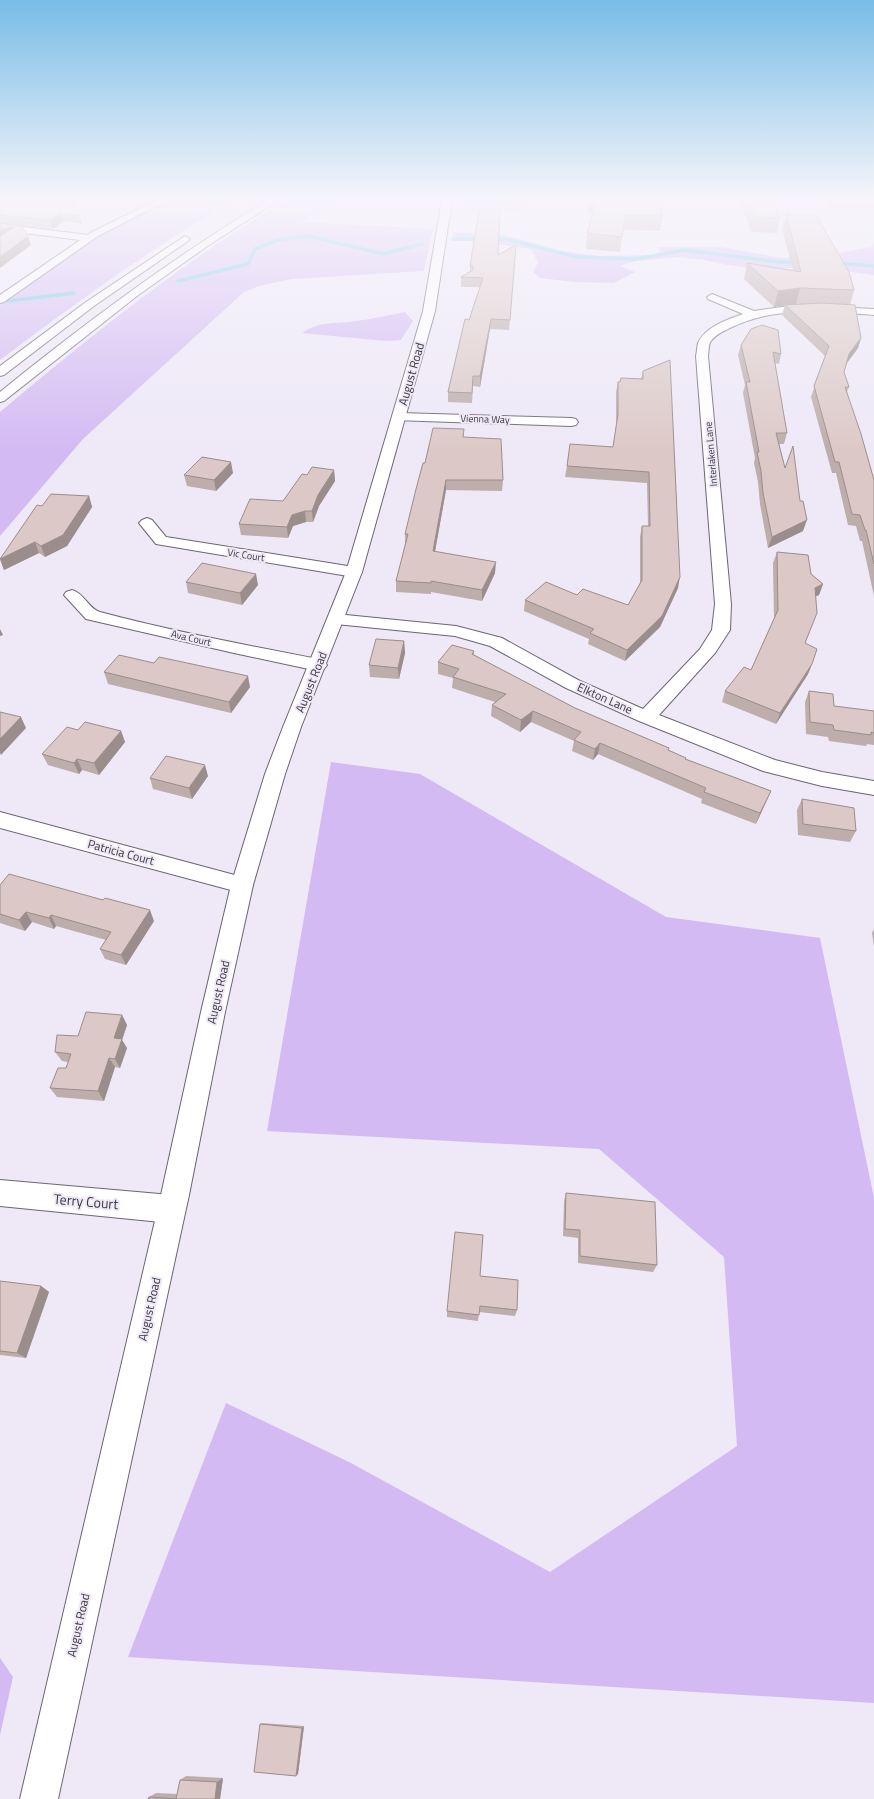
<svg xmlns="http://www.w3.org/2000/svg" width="874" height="1799" font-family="'Titillium Web',sans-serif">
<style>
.green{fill:#d3baf2}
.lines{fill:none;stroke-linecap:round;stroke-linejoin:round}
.stream{stroke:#70c7e3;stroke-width:3.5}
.street-casing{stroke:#6b6672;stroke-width:2}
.secondary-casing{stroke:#6b6672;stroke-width:2}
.highway-casing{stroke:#6b6672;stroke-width:2}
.street{fill:#fff;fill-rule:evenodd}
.secondary{fill:#fff;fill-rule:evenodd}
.highway{fill:#fff;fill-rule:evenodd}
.wall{fill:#bdadab;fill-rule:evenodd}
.shaded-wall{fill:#9a8d8b}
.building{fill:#dcc9c7;stroke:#9a8d8b}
.labels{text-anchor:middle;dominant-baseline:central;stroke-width:4;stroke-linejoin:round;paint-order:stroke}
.far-street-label{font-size:10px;fill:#3b383e;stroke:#eee8f7}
.street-label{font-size:12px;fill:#3b383e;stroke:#eee8f7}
.near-street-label{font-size:14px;fill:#3b383e;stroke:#eee8f7}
</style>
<rect width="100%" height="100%" fill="#eee8f7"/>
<path class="green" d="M169 200H236C153 246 76 303 0 360V305L77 249 107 230Z
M287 200H341L300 222 433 229 424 271 292 279 259 286 244 292 83 439 0 536V412C91 336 184 260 287 200Z
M465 200H524V211L463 210Z
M453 232 507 236 563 251 599 256 661 255 658 247H722L781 258 833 254 872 247 874 242V275L823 268H751L728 265 704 260 679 257 636 261 620 266 635 272 614 283 574 282 540 278 533 272 538 263 531 249 482 242 453 240Z
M405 312 413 321 401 340 386 341 302 333C318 321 337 324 356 321 372 319 389 315 405 312Z
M331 762 420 774 666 917 820 938 874 1198V1703L128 1657 226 1403 351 1463 550 1572 737 1446 724 1257 599 1149 267 1131Z
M0 1658 13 1677 0 1735Z"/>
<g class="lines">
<path class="stream" d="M453 239H505L576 257 637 259 684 250 779 262H801
M835 263 874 266
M178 281 248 264 255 249 278 240 309 236 383 254 422 244
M8 301 74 293"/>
<defs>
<path id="street" d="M0 224 88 235 93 238 88 241 0 230Z
M712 294 754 311 796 305 874 309V315C826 311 776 306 732 327 724 331 716 334 711 341 708 345 709 351 708 356L731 604 730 630 715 653 659 715 775 760 822 772 874 781V795L822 786 763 771 639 721 566 688 490 646 455 636 336 624 330 623 328 619 330 615 336 614 456 626 502 638 578 680 643 709 700 649 712 630 715 604 696 356C697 352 697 347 698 343 705 327 728 319 743 314L708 299 707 297Z
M399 413 571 418 576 419 578 422 576 425 571 426 394 420 392 417 394 414Z
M147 518 152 520 166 537 354 567 360 569 362 572 360 575 354 577 156 544 139 523 142 520Z
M72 590C84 593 89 609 100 612 171 631 246 645 318 659L324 661 327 665 324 669 318 671 234 653 86 619 64 595 66 592Z
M0 812 242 877 250 879 253 885 250 891 242 893 0 828Z
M0 1180 171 1195 181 1199 185 1209 181 1219 171 1223 0 1206Z"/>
<path id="secondary" d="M157 200H168L98 236 4 302 0 303V295L92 232Z
M442 200H452L435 311 362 572 301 727 285 774 253 885 225 1012 189 1195 58 1799H20L161 1195 201 1012 231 885 265 774 283 727 346 572 423 311Z"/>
<path id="highway" d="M268 200H279L206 247 137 296 4 401 0 402V392C86 322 174 257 268 200Z
M185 236 190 239 188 241 94 306 4 375 0 376V366L86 302Z"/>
</defs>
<use href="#street" class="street-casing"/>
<use href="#secondary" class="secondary-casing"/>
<use href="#highway" class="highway-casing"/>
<use href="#street" class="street"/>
<use href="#secondary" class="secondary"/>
<use href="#highway" class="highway"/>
</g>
<path class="wall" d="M0 200 80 216 82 224 64 221 53 229 5 224 31 245 0 268Z
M586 200H658L663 216 660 231 623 230 620 252 586 249 587 233 593 210 588 214Z
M739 200H772L780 218 777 233 752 232Z
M826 200H874V209L830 208Z
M786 214 854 290 850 305 861 338 858 348 847 363 844 372 849 387 847 392 874 480V596L862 541H860L856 526 848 525 836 473H832L811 397 825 356 782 315 785 305 774 307 744 279 747 263 793 270 782 229ZM796 304H806L787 305Z
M516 245 509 330 490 329 480 387 473 386 472 403 448 402V392L469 320 480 287H461V277L470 272V266L498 255Z
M741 345 781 354 779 364 775 363 787 433 784 444H779L785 468 803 531 768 548 760 504 758 482 754 463 755 458 743 393 745 385 738 355Z
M643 371 678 588 660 627 625 661 588 644 589 639 524 611 525 600 577 595 628 605 640 584V537L642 526H648L647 483 565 477 567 466 613 447 616 425V392L618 382 641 379Z
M464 429 463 437 503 480 502 491 446 490 435 552 495 573 482 601 431 592V594L396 592V581L405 545V534Z
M334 470 335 481 319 506 313 522H306L293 526 288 538 241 535 239 524 283 501 307 475Z
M233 473 216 491 187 486 184 475Z
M89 496 92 507 67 546 45 557 39 553 4 570 0 559 42 506Z
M777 552 811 574 823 584 819 595 816 596 805 643 812 664 808 674 776 724 722 702 725 691 751 670 774 618 773 563Z
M186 582 258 585 242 605 188 593Z
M404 641 405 653 399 679 370 677 369 665Z
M474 651V655L575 708 669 748 668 750 686 759 771 791 756 824 701 803 702 799 598 754 593 760 572 751 574 741 531 722 520 732 491 716 492 705 495 702 452 688 453 678 438 674V662Z
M154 663 250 687 231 713 108 684 104 672Z
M809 691 834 706 874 711V745L867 744 866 746 829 741 828 737 806 734 805 702Z
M78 730 121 731 125 742 99 775 82 770 79 774 48 765 42 754Z
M208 776 192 799 153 789 150 778Z
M802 799 856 831 850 842 798 835 797 810Z
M0 885 154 921 126 965 105 959 100 949 106 940 56 926 54 929 32 922 25 931 0 923Z
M874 929V947L872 933Z
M122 1015 127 1025 122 1040 127 1048 120 1068 115 1067 104 1101 57 1097 50 1088 66 1068 68 1062 62 1061 55 1052 78 1036Z
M566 1193 657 1265 653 1272 578 1263V1238L563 1236 564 1201Z
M480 1276 517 1310 515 1316 479 1312 478 1321 447 1317V1311Z
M0 1281 41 1286 49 1292 26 1358 0 1355Z
M262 1723 304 1726 298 1774 260 1724Z
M186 1776 223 1778 220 1799H148L149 1797 156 1793 177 1794 180 1780Z"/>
<path class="shaded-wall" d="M589 200H596L595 209 588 214Z
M61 213 64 221 53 229 50 220Z
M14 227 0 240V230Z
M28 236 31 245 0 268V257Z
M800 288 796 304 774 307 778 291Z
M491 319 490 329 480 387V376Z
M861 338 858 348 846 364 849 354Z
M231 462 233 473 216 491 214 480Z
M334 470 335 481 319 506 313 522 312 511 318 495Z
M446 480V490L433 562V551Z
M89 496 92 507 67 546 45 557 41 546Z
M305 511 306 522 293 526 288 538 287 527 292 515Z
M807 520 803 531 768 548 772 537Z
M35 542 39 553 4 570 0 559Z
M496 562 495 573 482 601V590Z
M256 574 258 585 242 605 240 593Z
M680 577 678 588 660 627 625 661 627 650Z
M823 584 819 595 811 598 815 588Z
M0 629 3 635 0 636Z
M404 641 405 653 399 679 398 668Z
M812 664 808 674 776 724 780 713Z
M248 676 250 687 231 713 229 702Z
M533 711 531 722 520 732 521 720Z
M21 717 26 728 1 755 0 753V739Z
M121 731 125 742 99 775 94 763Z
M600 743 598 754 593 760 595 749Z
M77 759 82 770 79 774 74 763Z
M205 765 208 776 192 799 189 788Z
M771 791 756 824 760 813Z
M150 910 154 921 126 965 121 955Z
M26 912 32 922 25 931 19 920Z
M51 915 56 926 54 929 49 918Z
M122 1015 127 1025 122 1040 127 1048 120 1068 115 1059 114 1038Z
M109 1058 115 1067 104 1101 98 1091Z
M41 1286 49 1292 26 1358 17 1353Z
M304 1726 298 1774 296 1776 302 1728Z
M223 1778 220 1799H215L217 1782Z"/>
<path class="building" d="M0 200H71L80 216 61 213 50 220 0 215Z
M596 200H658L663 216 626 215 622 237 587 233Z
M748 200H772L780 218 756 217Z
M479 211H500L498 255 516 245 510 320 491 319 480 376H473L472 393 448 392 465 319 469 320 483 278 461 277 473 270V266H470Z
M786 214 816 215 849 272 854 290 800 288 778 291 747 263 801 272Z
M0 223 21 226 28 236 0 257V236L14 227 0 230Z
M822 303 855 305 861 338 849 354 844 372 849 387H845L861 434 874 480V564L866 530H865L860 515 852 514 839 462H835L814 386 829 346 785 305Z
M762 325 778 330 781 354 773 352 787 433H776L785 468 793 446 800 501H803L807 520 772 537 763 493 761 471 757 452H759L746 382H750L741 345 751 329Z
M670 360 680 577 662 616 627 650 590 633 594 629 525 600 546 582 577 595 583 589 628 605 642 580V526H650L649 472 567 466 570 444 613 447 618 414V382H620L621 378 643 379V371Z
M433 428 464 429 463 437 501 439 503 480H446L433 551 496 562 482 590 431 581V583L396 581 408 534H405L416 489 423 463H425Z
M202 457 231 462 214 480 184 475Z
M312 467 334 470 318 495 312 511H305L292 515 287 527 239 524 250 499 283 501 302 474 307 475Z
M51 494 89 496 63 535 41 546 35 542 0 559 37 505 42 506Z
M777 552 808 555 811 574 823 584 815 588 817 613 805 643 817 649 812 664 780 713 725 691 744 667 751 670 778 610Z
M202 563 256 574 240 593 186 582Z
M376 639 404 641 398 668 369 665Z
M452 645 474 651 472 654 575 708 669 748 668 750 686 758 685 759 771 791 760 813 704 792 706 788 600 743 595 749 574 740 581 732 533 711 521 720 492 705 506 694 453 677 459 669 438 662Z
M119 655 154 663 159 657 248 676 229 702 104 672Z
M809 691 833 694 834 706 874 711V733L871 732V735L834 730 833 725 810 722Z
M0 712 21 717 0 739Z
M85 722 121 731 94 763 77 759 74 763 42 754 67 727 78 730Z
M166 756 205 765 189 788 150 778Z
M802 799 854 808 856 831 803 824Z
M9 874 103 900 105 898 150 910 121 955 100 949 111 932 51 915 49 918 26 912 19 920 0 914V885Z
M86 1012 122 1015 114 1038 122 1039 115 1059 109 1058 98 1091 50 1088 58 1068H66L71 1054 55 1052 57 1035 78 1036Z
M566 1193 655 1202 657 1265 580 1256V1230L565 1229Z
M455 1232 483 1235 480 1276 518 1280 517 1310 480 1306 479 1315 447 1311Z
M0 1281 41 1286 17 1353 0 1351Z
M260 1724 302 1728 296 1776 254 1772Z
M180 1780 217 1782 215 1799H148L149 1797 176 1799Z"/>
<linearGradient id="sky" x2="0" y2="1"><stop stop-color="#78bce6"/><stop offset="0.44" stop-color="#f7f5fb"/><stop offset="1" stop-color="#f7f5fb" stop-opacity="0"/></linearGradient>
<rect width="874" height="452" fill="url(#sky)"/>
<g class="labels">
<g class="far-street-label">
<text transform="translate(485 419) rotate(2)">Vienna Way</text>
<text transform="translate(711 454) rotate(-95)">Interlaken Lane</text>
<text transform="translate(246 555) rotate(9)">Vic Court</text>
<text transform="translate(191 638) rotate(13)">Ava Court</text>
</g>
<g class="street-label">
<text transform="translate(411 374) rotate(-74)">August Road</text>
<text transform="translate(311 682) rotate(-68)">August Road</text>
<text transform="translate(605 698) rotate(24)">Elkton Lane</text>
<text transform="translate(121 852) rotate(15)">Patricia Court</text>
<text transform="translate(218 992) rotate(-77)">August Road</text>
<text transform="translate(149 1309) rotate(-77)">August Road</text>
<text transform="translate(78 1625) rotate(-77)">August Road</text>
</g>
<g class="near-street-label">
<text transform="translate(86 1201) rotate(5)">Terry Court</text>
</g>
</g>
</svg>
